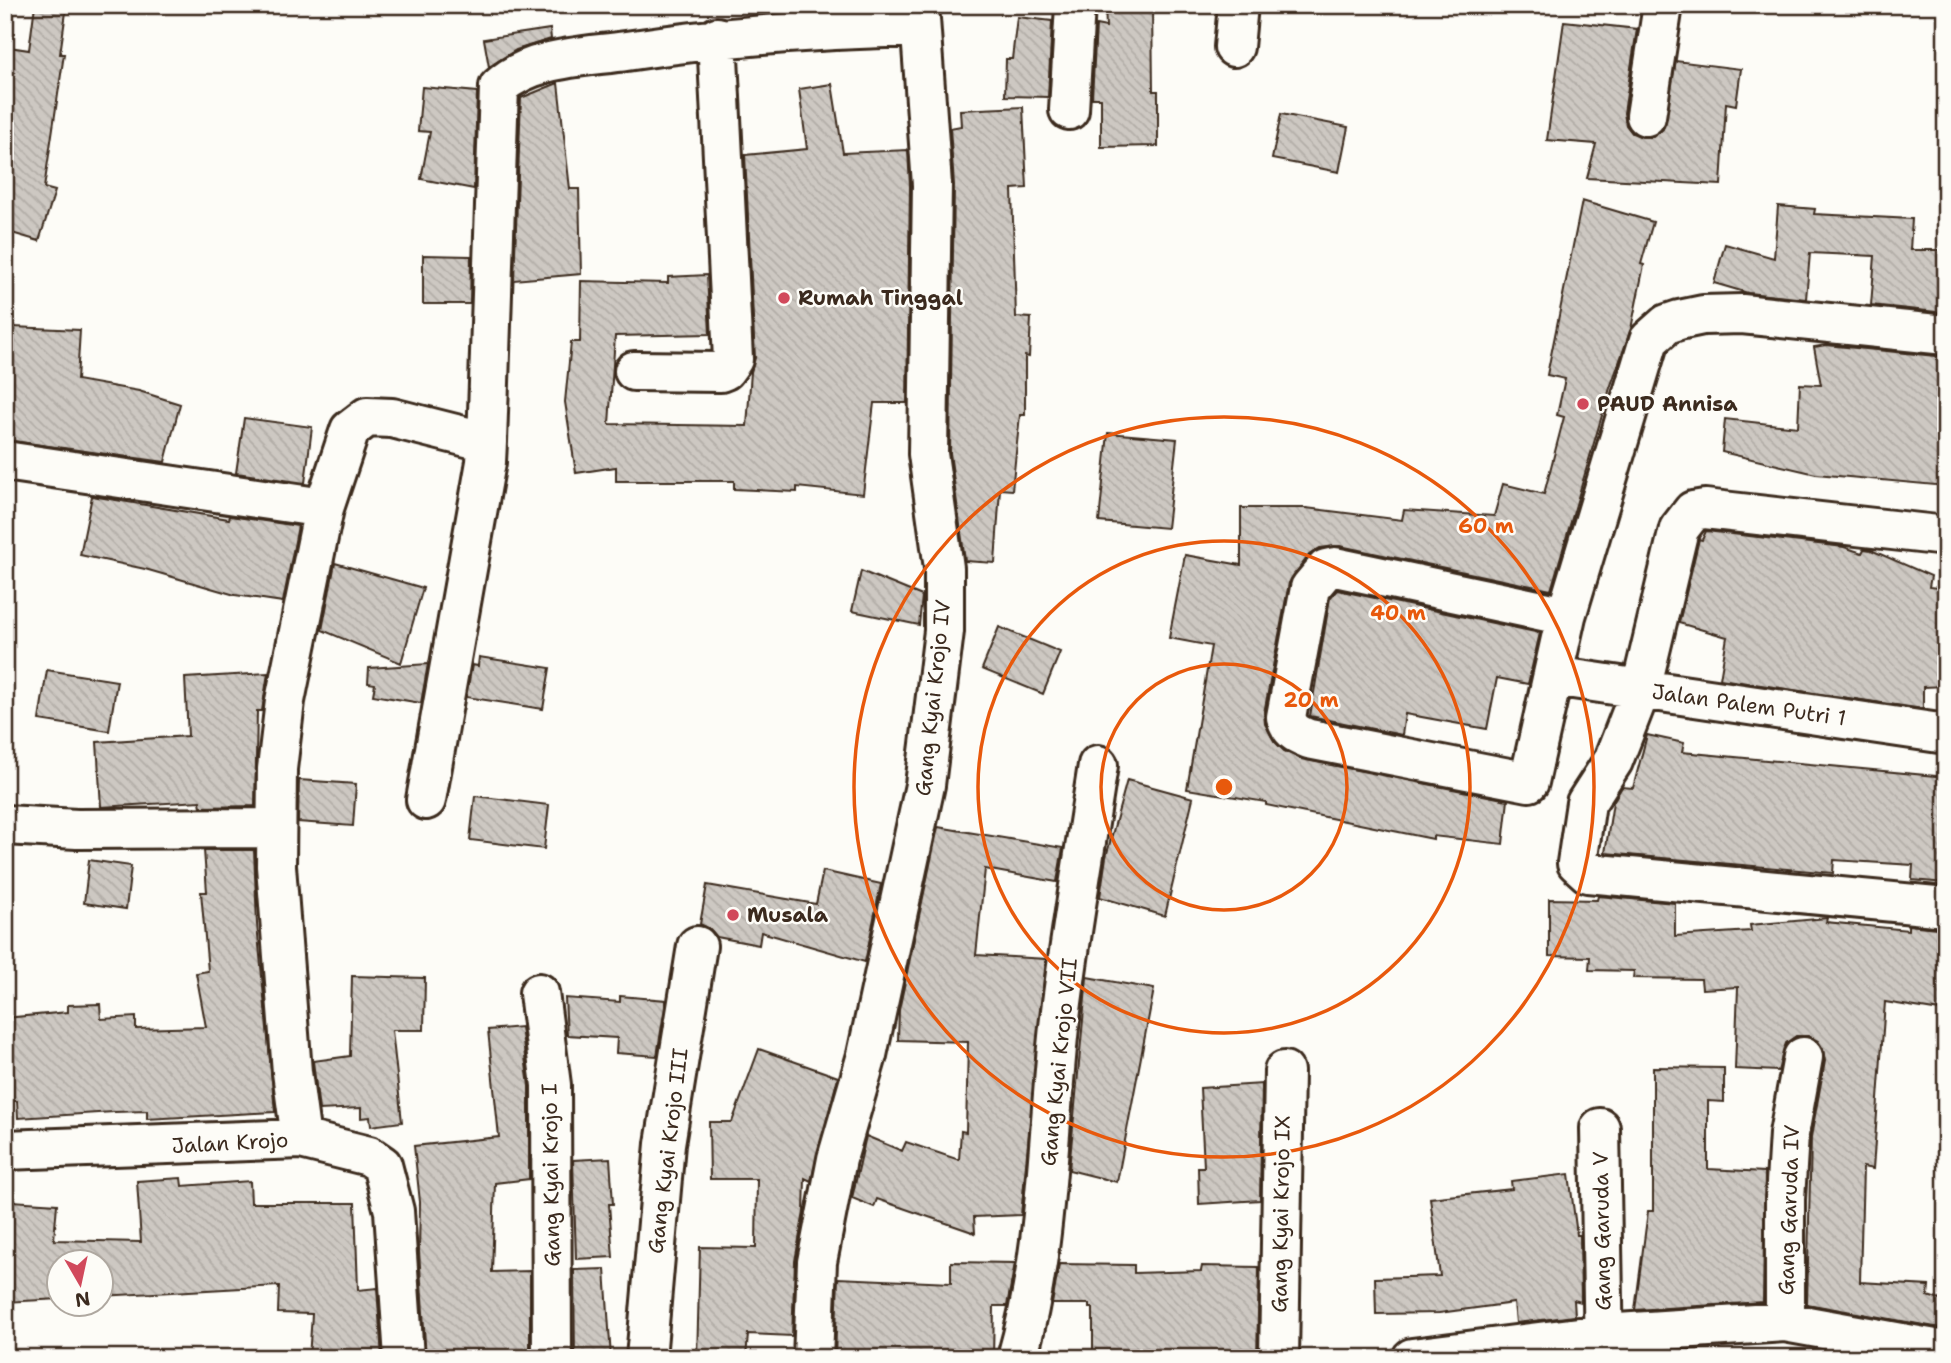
<svg xmlns="http://www.w3.org/2000/svg" width="1951" height="1363" font-family="'Shantell Sans',sans-serif">
<style>
.building{fill:url(#building-back-hatch);stroke:#3b2a1e;stroke-width:2}
.lines{fill:none;stroke-linecap:round;stroke-linejoin:round}
.minor-casing{stroke:#3b2a1e;stroke-width:44}
.minor{stroke:#fdfcf7;stroke-width:38}
.ring{fill:none;stroke:#e8590c;stroke-width:3.5}
.poi-dot{fill:#d1495b;stroke:#fdfcf7;stroke-width:2.5}
.labels{text-anchor:middle;dominant-baseline:central;stroke-width:5;stroke-linejoin:round;paint-order:stroke}
.poi-label{font-size:21px;font-weight:bold;fill:#3b2a1e;stroke:#fdfcf7;text-anchor:start}
.street-label{font-size:21px;fill:#3b2a1e;stroke:#fdfcf7}
.centre{fill:#e8590c;stroke:#fdfcf7;stroke-width:3.5}
.ring-label{font-size:21px;text-anchor:middle;font-weight:bold;fill:#e8590c;stroke:#fdfcf7;stroke-width:5;stroke-linejoin:round;paint-order:stroke}
</style>
<defs>
<pattern id="building-back-hatch" width="6" height="6" patternUnits="userSpaceOnUse" patternTransform="scale(1.75)"><rect width="6" height="6" fill="#cdc8c2"/><path d="M-1 5l2 2M0 0l6 6M5-1l2 2" fill="none" stroke="#b1aca6"/></pattern>
</defs>
<rect width="100%" height="100%" fill="#fdfcf7"/>
<filter id="ink" filterUnits="userSpaceOnUse"><feTurbulence type="fractalNoise" baseFrequency=".0143" numOctaves="2"/><feDisplacementMap in="SourceGraphic" scale="14" xChannelSelector="R" yChannelSelector="G"/><feConvolveMatrix kernelMatrix="1 2 1 2 8 2 1 2 1" color-interpolation-filters="sRGB"/></filter>
<g filter="url(#ink)">
<path class="building" d="M35 5H67L60 54H64L44 188 55 191 39 241 5 231V73L9 47 29 50Z
M1105 5H1152L1153 91H1158V146L1101 147V98H1092L1096 25 1106 27Z
M1017 17 1052 21 1048 97 1005 96 1006 59H1012Z
M1564 21 1637 29 1624 113 1626 125 1632 133 1642 137H1653L1663 129 1676 61 1741 69 1736 105 1726 103 1721 185 1587 178 1596 144 1547 140Z
M550 29 551 39 516 50 489 67 484 39Z
M558 83 570 189H579L581 274 514 280 521 98Z
M832 84 843 153 908 150 910 186 907 403H874L863 494 797 487V492L734 489V481H616V467L576 473 565 402 571 342H580L581 281 668 283V277L707 275 710 334 615 336 609 424 747 426 751 372 755 358 745 155 807 149 799 89Z
M422 87 477 92 474 189 421 179 430 132 418 131Z
M1023 107 1027 188 1012 189 1016 317 1031 318 1029 357 1025 356V415H1020L1012 490 1000 489 995 563 965 561 950 453 954 185 950 128 961 126 960 110Z
M1281 114 1348 127 1339 172 1272 159Z
M1582 201 1653 222 1641 264 1644 265 1631 329 1610 388 1551 590 1340 546 1320 548 1309 555 1289 583 1264 713 1265 724 1274 741 1284 751 1301 759 1508 800 1503 844 1433 836V839L1266 805V802L1187 789 1211 646 1169 638 1185 555 1241 565V508H1306L1402 520 1404 510 1494 516 1503 484 1544 494 1564 417 1557 415 1565 379 1547 375Z
M1778 206 1815 209 1814 214 1912 219 1910 250H1946V313L1871 305 1875 256 1810 253 1806 299 1748 293 1714 283 1725 244 1774 258Z
M423 255 471 256 470 304H423Z
M13 327 80 330 77 380 139 391 180 404 165 462 5 440V373H10Z
M1826 345 1946 357V486L1816 474 1722 452 1725 419 1798 427 1800 384 1821 385 1814 347Z
M244 418 312 427 305 483 236 473Z
M1108 433 1177 439 1167 528 1099 522Z
M92 496 229 519 230 516 298 526 283 602 235 595 145 569 80 555Z
M1706 531 1844 547 1862 553 1864 549 1871 550 1931 576 1929 587 1946 589V686L1923 687V709L1720 679 1727 637 1679 623 1699 539 1702 540Z
M335 563 423 588 401 663 322 630Z
M861 571 922 596 919 625 852 611Z
M1337 590 1540 633 1528 684 1497 678 1487 729 1405 714 1402 735 1310 716 1330 598Z
M999 627 1060 652 1043 694 982 669Z
M479 657 550 668 543 709 466 697 472 665 478 666Z
M428 664 421 703 373 695 375 684 368 683 369 668Z
M47 670 117 681 109 731 39 720Z
M268 673 262 711H257L255 806 201 807 200 801 101 807 97 742 188 736 185 678Z
M1647 735 1684 743 1682 752 1946 777V883L1912 880 1913 865 1834 860 1833 873 1605 853 1613 802 1622 787 1633 788Z
M299 780 356 784 353 826 298 822Z
M1127 780 1193 798 1165 916 1100 897 1106 857Z
M475 796 549 805 544 849 470 840Z
M938 827 1063 848 1057 882 985 869 976 955 1046 959 1021 1215 974 1217 975 1233 877 1199 874 1207 852 1198 866 1136 902 1151 906 1142 959 1160 961 1131 966 1132 968 1042 898 1040 899 1010Z
M204 850H254L257 924 275 1112 147 1119V1111L114 1112 18 1118 17 1101H5V1018L68 1012V1005L100 1004 101 1019 136 1017V1029L206 1027 196 973 208 971 201 892H207Z
M89 860 131 866 126 909 84 903Z
M823 871 881 884 865 962 761 932 759 945 717 937 710 929 700 924 707 885 816 904Z
M1598 896 1675 903V936L1751 931 1750 925 1827 918 1826 922 1908 930V925L1946 929V1012L1885 1002 1873 1169 1863 1167 1860 1282 1929 1286 1928 1296 1946 1302V1329L1807 1304 1811 1137 1825 1061 1823 1049 1818 1041 1808 1036H1796L1786 1043 1778 1071 1735 1069 1738 987 1702 989 1701 979 1633 978 1634 971 1589 970 1590 957 1549 956V899L1597 900Z
M352 976 425 978 424 1030H392L402 1122 371 1126 370 1117 361 1118V1108L319 1110 313 1061 350 1056Z
M1087 977 1154 989 1117 1182 1069 1170Z
M620 996 666 1000 657 1056 616 1053 617 1038 567 1035 565 998 620 1002Z
M521 1027 529 1086V1179L495 1183 492 1272 530 1271V1351L468 1354V1358H426L419 1251 420 1202 414 1146 499 1137 488 1030Z
M759 1049 838 1077 811 1181 805 1178 804 1212 795 1261 792 1336 748 1334 746 1358H697L700 1247 756 1248 757 1179H710L709 1122H732Z
M1653 1067 1724 1068V1102L1708 1101V1169L1765 1172 1763 1302 1635 1310 1648 1211H1653Z
M1262 1084 1260 1200 1199 1204 1198 1167H1204L1200 1088Z
M610 1158 613 1204H609L613 1257 576 1259 573 1160Z
M1569 1174 1577 1235H1580L1581 1302 1574 1300 1575 1316 1516 1323 1514 1303 1439 1313 1376 1314 1375 1278 1440 1276 1430 1198 1512 1189 1511 1181Z
M181 1178 182 1186 250 1181 251 1203H355L358 1290 377 1288 382 1358H309L312 1314 278 1313 279 1286 102 1296V1262H60V1299L5 1302 12 1201 57 1204 54 1240 141 1242 137 1181Z
M951 1262 1015 1263 1007 1306H994L993 1358H835L838 1278 951 1283Z
M1059 1264 1134 1265V1273L1201 1271 1202 1266 1259 1267 1257 1358H1093V1308H1089V1304H1052Z
M605 1269 611 1358H575L574 1270Z"/>
<g class="lines">
<defs>
<path id="minor" d="M1234 47 1238 5
M1069 110 1075 5
M1646 116 1663 5
M634 371 720 372 725 370 733 359 717 37
M5 461 324 508
M1946 536 1705 509 1693 511 1679 529 1641 689 1613 761 1586 803 1577 863 1588 873 1946 907
M1566 616 1335 567 1326 569 1310 588 1286 717C1290 731 1296 734 1309 739L1529 782 1566 616 1649 340 1667 324 1679 320 1703 315 1742 314 1946 335
M1553 676 1946 734
M426 800 486 462 487 442
M5 825 77 829 275 828
M539 993 551 1085 552 1358
M1600 1128 1604 1358
M301 1139 292 1072 276 866 277 769 285 701 324 508 350 430 367 417 392 418 487 442 499 87C530 57 585 57 626 51 724 36 821 29 920 27
M5 1150 301 1139 369 1156 382 1165 394 1211 404 1358
M1785 1322V1199L1789 1134 1803 1057
M646 1358 665 1144 697 946
M813 1358 817 1262 837 1159 867 1055 925 785 944 631V568L928 454 932 185 919 5
M1017 1358C1048 1249 1047 1139 1059 1027 1069 940 1085 852 1098 765
M1279 1358 1284 1071
M1412 1358 1603 1334 1785 1322 1946 1351"/>
</defs>
<use href="#minor" class="minor-casing"/>
<use href="#minor" class="minor"/>
</g>
</g>
<g class="ring">
<circle cx="1224" cy="787" r="123"/>
<circle cx="1224" cy="787" r="246"/>
<circle cx="1224" cy="787" r="370"/>
</g>
<g class="poi-dot">
<circle cx="784" cy="298" r="7"/>
<circle cx="1583" cy="404" r="7"/>
<circle cx="733" cy="915" r="7"/>
</g>
<g class="labels">
<g class="poi-label">
<text x="798" y="298">Rumah Tinggal</text>
<text x="1597" y="404">PAUD Annisa</text>
<text x="747" y="915">Musala</text>
</g>
<g class="street-label">
<text transform="translate(933 698) rotate(-84)">Gang Kyai Krojo IV</text>
<text transform="translate(1749 705) rotate(8)">Jalan Palem Putri 1</text>
<text transform="translate(1059 1062) rotate(-84)">Gang Kyai Krojo VII</text>
<text transform="translate(230 1143) rotate(-3)">Jalan Krojo</text>
<text transform="translate(668 1151) rotate(-83)">Gang Kyai Krojo III</text>
<text transform="translate(551 1175) rotate(-91)">Gang Kyai Krojo I</text>
<text transform="translate(1789 1210) rotate(-88)">Gang Garuda IV</text>
<text transform="translate(1281 1214) rotate(-89)">Gang Kyai Krojo IX</text>
<text transform="translate(1602 1231) rotate(-91)">Gang Garuda V</text>
</g>
</g>
<circle cx="1224" cy="787" r="10" class="centre"/>
<g class="ring-label">
<text x="1486" y="533">60 m</text>
<text x="1398" y="620">40 m</text>
<text x="1311" y="707">20 m</text>
</g>
<rect width="1951" height="1363" fill="none" stroke="#fdfcf7" stroke-width="28"/>
<rect x="14" y="14" width="1923" height="1335" fill="none" stroke="#3b2a1e" stroke-width="2.5" filter="url(#ink)"/>
<g transform="translate(80 1283) rotate(171)"><circle r="33" fill="#fdfcf7" stroke="#afa8a0" stroke-width="2"/>
<path d="M0-5L12 26L0 18L-12 26Z" fill="#d1495b"/>
<text y="-10" font-size="19" font-weight="bold" text-anchor="middle" fill="#3b2a1e">N</text>
</g>
</svg>
